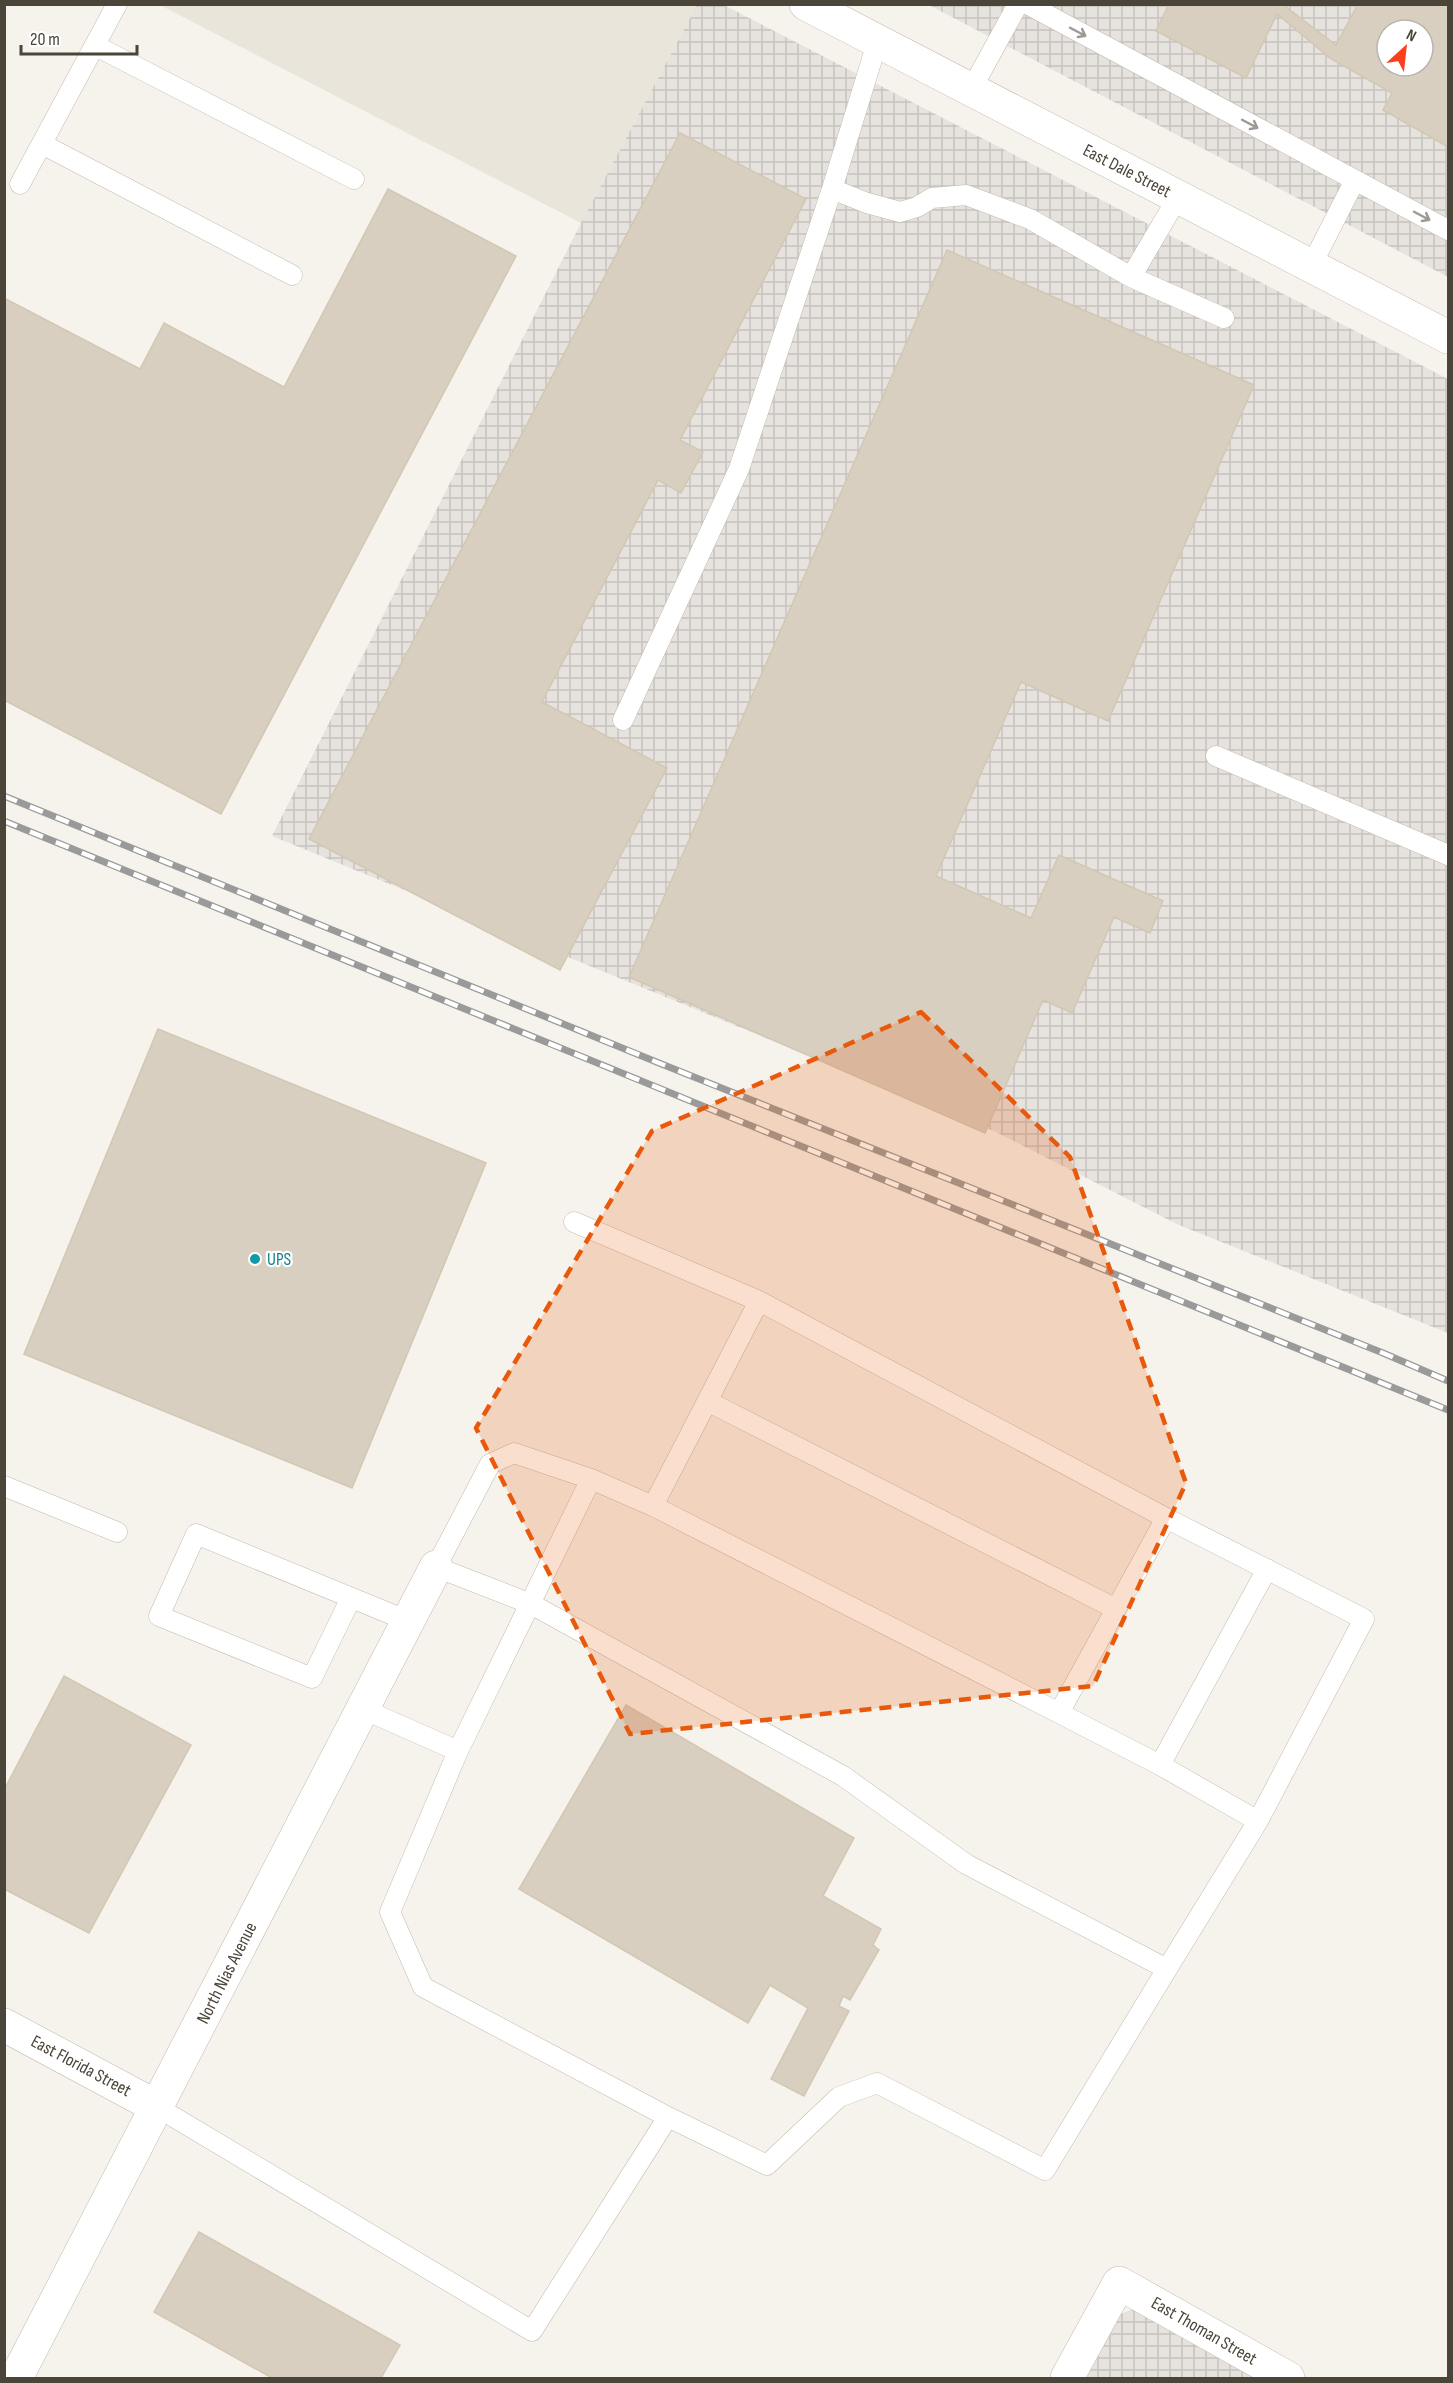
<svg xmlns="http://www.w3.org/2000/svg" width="1453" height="2383" font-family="'Sofia Sans Condensed',sans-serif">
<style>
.residential{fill:#eae5da}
.industrial{fill:url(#industrial-grid);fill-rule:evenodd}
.building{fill:#d8cfc1;stroke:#d3c7b4;stroke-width:1.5;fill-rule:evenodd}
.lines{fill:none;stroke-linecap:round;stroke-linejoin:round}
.lane-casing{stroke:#c2bbae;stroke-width:21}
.street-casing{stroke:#c2bbae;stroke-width:34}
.lane{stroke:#fff;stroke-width:20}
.street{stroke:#fff;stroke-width:33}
.rail-casing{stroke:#9a9a9a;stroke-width:7}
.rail{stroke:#fff;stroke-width:4.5;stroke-dasharray:14;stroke-linecap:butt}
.oneway{stroke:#9c9892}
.marked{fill:#e8590c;fill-opacity:0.2;stroke:#e8590c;stroke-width:4.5;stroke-dasharray:12 8;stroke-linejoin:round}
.culture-dot{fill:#0f9aa8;stroke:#fff;stroke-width:2}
.labels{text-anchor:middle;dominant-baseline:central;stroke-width:4.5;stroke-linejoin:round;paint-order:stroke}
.street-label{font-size:18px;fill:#4b4439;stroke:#fff}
.culture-label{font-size:18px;fill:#0d838f;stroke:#fff;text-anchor:start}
</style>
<defs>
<pattern id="industrial-grid" width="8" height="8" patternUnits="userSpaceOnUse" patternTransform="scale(1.5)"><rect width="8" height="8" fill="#e6e2dd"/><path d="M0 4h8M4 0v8" fill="none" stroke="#c7c3be"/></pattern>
</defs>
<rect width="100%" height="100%" fill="#f6f3ec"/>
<path class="residential" d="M160 5H697L581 223Z"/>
<path class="industrial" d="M697 5H724L1448 379V1333L1179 1225 998 1133 272 836 581 223Z
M929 5H1448V277ZM1387 30H1423V66H1387Z
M1137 2308 1263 2378H1082L1115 2316Z"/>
<path class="building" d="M1169 4H1282L1336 45 1358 4H1448V147L1383 110 1392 93 1331 59 1277 14 1246 78 1156 31ZM1387 30H1423V66H1387Z
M680 133 806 199 680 440 703 452 681 493 658 480 542 702 667 768 560 970 309 839Z
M388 189 516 256 221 814 4 700V298L140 369 164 323 284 387Z
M947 250 1254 385 1108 721 1021 682 936 876 1031 918 1059 855 1163 901 1150 933 1114 917 1072 1013 1043 1000 985 1133 629 977Z
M158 1029 486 1163 352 1488 24 1354Z
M64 1676 191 1745 89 1933 4 1889V1790Z
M626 1705 854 1838 823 1896 881 1929 873 1945 879 1950 850 2000 843 1996 839 2006 849 2011 804 2096 771 2079 808 2008 770 1985 748 2023 519 1889Z
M199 2232 400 2345 381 2378H272L154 2312Z"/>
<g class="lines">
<defs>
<path id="lane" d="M1027 4 1448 230
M96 46 354 179
M971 90 1018 4
M42 144 292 275
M20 184 117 4
M832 189 867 203 900 212 917 207 932 198 966 195 1030 219 1131 277 1224 318
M1311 266 1355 180
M1131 277 1178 197
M623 720 739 469 832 189 877 43
M1216 756 1448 855
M707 1401 1116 1609
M4 1486 117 1532
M653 1506 759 1301
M351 1598 312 1678 159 1616 196 1534 408 1621
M363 1709 458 1751 591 1479 653 1506 1059 1713 1166 1518 759 1301 574 1222
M1059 1713 1160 1765 1258 1821 1364 1619 1166 1518
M458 1751 390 1912 423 1987 668 2117 767 2165 839 2097 877 2083 1045 2170 1167 1969 966 1864 843 1776 531 1604 436 1567 490 1464 514 1453 591 1479
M1160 1765 1267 1569
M1167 1969 1258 1821
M157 2107 532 2331 668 2117"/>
<path id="street" d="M806 4 1448 337
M4 2025 157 2107
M16 2378 436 1567
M1067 2378 1119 2283 1288 2378"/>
</defs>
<use href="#lane" class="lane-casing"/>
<use href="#street" class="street-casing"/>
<use href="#lane" class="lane"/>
<use href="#street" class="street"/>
<defs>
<path id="rail" d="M4 796 659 1063 1383 1353 1448 1381
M4 821 1448 1410"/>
</defs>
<use href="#rail" class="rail-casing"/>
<use href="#rail" class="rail"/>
</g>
<defs><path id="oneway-shaft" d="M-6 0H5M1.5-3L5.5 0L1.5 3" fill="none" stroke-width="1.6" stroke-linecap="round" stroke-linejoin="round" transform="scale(1.5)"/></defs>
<g class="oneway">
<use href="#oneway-shaft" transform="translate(1078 32) rotate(28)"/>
<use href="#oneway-shaft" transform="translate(1250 124) rotate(28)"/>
<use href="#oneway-shaft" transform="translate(1422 216) rotate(28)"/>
</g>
<path class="marked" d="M921 1012 1070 1157 1186 1483 1093 1686 630 1734 476 1428 652 1131Z"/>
<circle class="culture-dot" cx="255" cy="1259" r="6"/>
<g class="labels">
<g class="street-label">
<text transform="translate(1127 171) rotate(27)">East Dale Street</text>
<text transform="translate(227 1973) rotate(-63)">North Nias Avenue</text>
<text transform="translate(81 2066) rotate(28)">East Florida Street</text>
<text transform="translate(1204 2331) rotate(30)">East Thoman Street</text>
</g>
<g class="culture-label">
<text x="267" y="1259">UPS</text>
</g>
</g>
<rect width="1453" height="2383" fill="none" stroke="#4b4439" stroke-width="12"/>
<g transform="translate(1405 48) rotate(27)"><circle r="28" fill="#ffffff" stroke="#b7b4b0" stroke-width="1.5"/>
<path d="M0-4.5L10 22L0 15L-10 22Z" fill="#fc3f1d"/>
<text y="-9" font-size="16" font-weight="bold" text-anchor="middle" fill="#4b4439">N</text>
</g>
<path d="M21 45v9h116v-9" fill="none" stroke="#4b4439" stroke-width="3"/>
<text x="30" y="45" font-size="18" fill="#4b4439" stroke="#ffffff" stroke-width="4.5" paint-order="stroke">20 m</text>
</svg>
